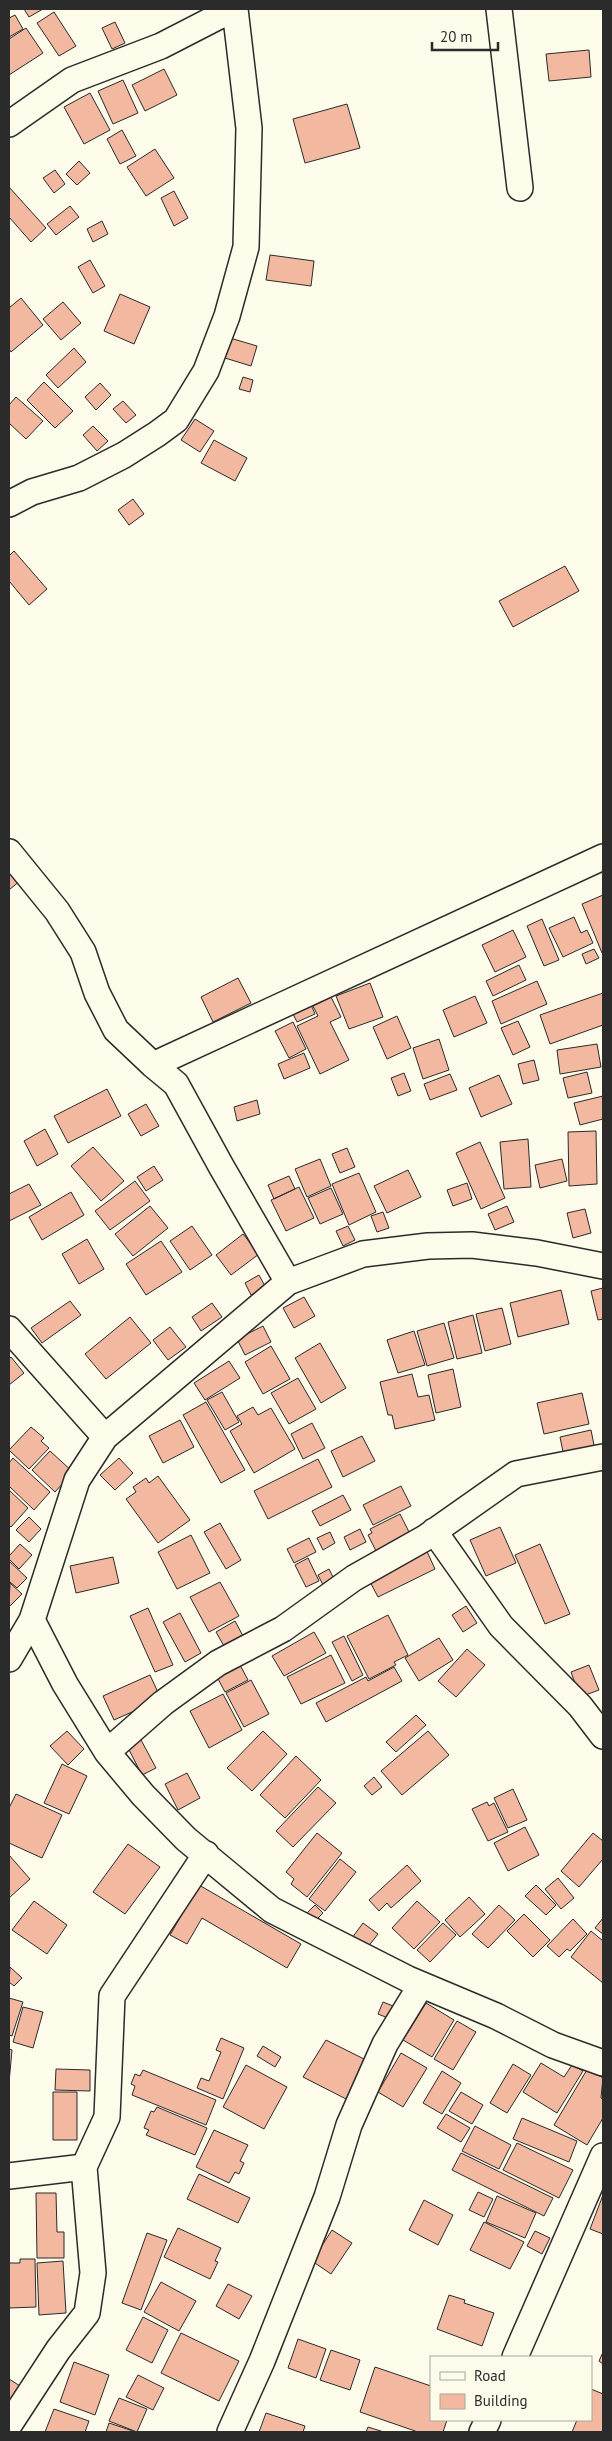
<svg xmlns="http://www.w3.org/2000/svg" width="612" height="2441" font-family="'PT Sans',sans-serif">
<style>
.building{fill:#f2b8a0;stroke:#2b2b2b}
.lines{fill:none;stroke-linecap:round;stroke-linejoin:round}
.minor-casing{stroke:#2b2b2b;stroke-width:28}
.minor{stroke:#fdfbea;stroke-width:25}
</style>
<rect width="100%" height="100%" fill="#fdfbea"/>
<path class="building" d="M24 9H43L29 17Z
M54 12 76 46 59 56 37 23Z
M15 15 23 29 9 37V18Z
M115 22 125 43 112 49 102 28Z
M26 28 43 53 9 75V39Z
M589 50 591 77 549 81 546 54Z
M164 69 177 95 145 111 132 85Z
M123 80 138 113 113 124 98 91Z
M90 93 110 130 84 144 64 107Z
M347 104 360 148 305 163 293 119Z
M122 130 136 156 120 164 107 139Z
M155 149 174 178 146 196 127 167Z
M79 161 90 173 77 185 66 174Z
M55 170 65 184 54 193 43 178Z
M9 187 46 228 31 242 9 217Z
M174 191 188 218 174 226 161 198Z
M70 206 79 217 56 235 47 224Z
M102 221 108 234 93 242 87 229Z
M270 255 314 261 311 286 266 280Z
M90 260 105 286 93 293 78 267Z
M120 294 150 307 134 344 104 331Z
M21 298 43 325 11 352 9 349V308Z
M63 302 81 323 61 340 43 319Z
M230 338 257 346 251 366 225 358Z
M74 348 86 362 58 388 46 375Z
M243 377 253 380 250 392 239 389Z
M44 382 73 411 55 428 27 400Z
M100 383 111 395 96 410 85 397Z
M16 397 43 421 26 439 9 423V405Z
M123 401 136 415 126 423 113 409Z
M195 419 214 431 200 452 181 440Z
M93 426 108 441 97 451 83 435Z
M214 440 247 458 235 481 201 463Z
M133 499 144 514 129 525 118 510Z
M14 551 47 589 29 605 9 581V556Z
M565 566 579 591 513 627 499 601Z
M9 865 21 880 9 890Z
M603 895V952L602 953 582 904Z
M574 917 581 933 587 930 593 943 563 957 549 928Z
M542 919 559 960 544 966 527 926Z
M513 930 526 957 495 972 482 945Z
M594 949 599 958 586 964 582 954Z
M519 965 526 980 493 996 486 981Z
M238 978 251 1003 213 1022 201 997Z
M537 981 547 1004 501 1024 492 1001Z
M370 983 383 1017 349 1029 336 996Z
M603 993V1025L550 1044 540 1015Z
M475 996 487 1023 454 1037 443 1010Z
M331 997 341 1017 330 1022 349 1060 320 1074 297 1026 318 1016 313 1006Z
M309 1000 315 1014 297 1022 290 1008Z
M397 1016 411 1048 387 1059 373 1027Z
M518 1021 530 1047 513 1055 501 1028Z
M293 1022 306 1049 289 1058 275 1031Z
M439 1039 449 1070 423 1079 413 1048Z
M597 1044 601 1067 560 1074 557 1050Z
M304 1053 310 1068 284 1079 278 1064Z
M534 1060 539 1080 523 1084 518 1064Z
M587 1072 592 1093 568 1098 563 1078Z
M404 1073 411 1091 398 1096 391 1078Z
M450 1074 457 1090 430 1100 424 1084Z
M499 1075 512 1104 481 1117 469 1088Z
M107 1089 121 1116 68 1143 54 1116Z
M603 1096V1119L580 1125 574 1103Z
M257 1100 260 1114 237 1121 234 1107Z
M146 1104 159 1126 141 1136 128 1114Z
M45 1129 58 1154 37 1166 24 1141Z
M596 1131 597 1184 569 1186 568 1132Z
M528 1139 531 1187 504 1189 500 1142Z
M480 1142 505 1198 481 1209 456 1153Z
M93 1147 124 1181 101 1201 71 1166Z
M347 1148 355 1167 340 1173 332 1154Z
M320 1159 331 1186 307 1197 295 1169Z
M562 1159 567 1181 540 1188 535 1165Z
M154 1166 163 1180 146 1191 137 1177Z
M408 1170 421 1197 387 1213 374 1186Z
M359 1173 376 1212 349 1225 332 1184Z
M289 1176 295 1189 274 1199 268 1185Z
M135 1181 150 1201 110 1230 95 1211Z
M467 1183 472 1199 453 1206 447 1190Z
M29 1184 41 1205 9 1221V1194Z
M299 1187 314 1218 286 1231 271 1200Z
M331 1188 343 1214 320 1224 308 1198Z
M71 1192 84 1215 42 1240 29 1217Z
M150 1206 168 1228 133 1256 115 1234Z
M507 1206 514 1222 495 1230 488 1214Z
M585 1209 591 1233 573 1238 567 1213Z
M383 1212 389 1228 377 1232 371 1216Z
M192 1226 212 1255 190 1270 170 1241Z
M348 1226 355 1240 343 1246 336 1231Z
M243 1234 259 1254 231 1275 216 1255Z
M87 1239 104 1269 79 1284 62 1254Z
M161 1241 182 1272 146 1295 126 1264Z
M259 1275 266 1288 251 1295 245 1283Z
M603 1288V1319L598 1320 591 1291Z
M561 1290 569 1324 518 1337 510 1303Z
M304 1297 315 1316 294 1328 283 1308Z
M70 1301 81 1315 42 1343 31 1328Z
M212 1303 222 1317 201 1331 192 1317Z
M502 1308 511 1344 485 1351 476 1314Z
M473 1315 482 1353 457 1359 448 1322Z
M130 1317 151 1343 106 1379 85 1354Z
M444 1323 454 1358 427 1366 417 1331Z
M263 1326 271 1342 245 1355 237 1339Z
M170 1327 186 1347 168 1360 153 1340Z
M414 1331 425 1365 398 1373 387 1340Z
M320 1343 346 1388 321 1403 295 1358Z
M271 1346 290 1379 263 1394 245 1362Z
M11 1357 24 1373 9 1385V1359Z
M229 1361 240 1378 205 1400 194 1383Z
M453 1369 461 1407 436 1413 428 1375Z
M412 1374 418 1397 429 1395 435 1420 395 1429 392 1415H388L380 1382Z
M298 1378 316 1409 289 1424 271 1393Z
M222 1392 239 1422 225 1430 207 1400Z
M582 1393 589 1424 544 1434 537 1403Z
M206 1402 245 1470 221 1483 183 1415Z
M253 1407 258 1415 271 1408 295 1449 254 1473 230 1431 242 1424 237 1416Z
M180 1420 194 1447 163 1463 149 1436Z
M312 1423 325 1448 303 1459 291 1434Z
M31 1427 44 1438 41 1441 49 1448 29 1469 9 1450Z
M591 1430 595 1450 564 1457 560 1437Z
M362 1436 375 1461 343 1477 331 1451Z
M50 1451 73 1472 55 1492 32 1470Z
M13 1458 50 1492 34 1510 9 1486V1463Z
M119 1458 133 1473 115 1490 100 1475Z
M318 1459 332 1487 268 1519 254 1491Z
M158 1476 190 1520 158 1543 126 1499 136 1492 133 1487 146 1478 149 1483Z
M401 1486 411 1506 373 1525 363 1505Z
M9 1490 28 1508 11 1527 9 1525Z
M343 1495 351 1510 320 1526 312 1511Z
M400 1514 414 1542 380 1559 368 1535 372 1533 370 1529Z
M29 1517 41 1529 29 1542 16 1530Z
M220 1523 241 1560 226 1569 204 1532Z
M500 1527 516 1563 486 1576 470 1540Z
M360 1529 366 1542 350 1550 344 1537Z
M330 1532 335 1543 323 1550 317 1538Z
M191 1535 210 1573 177 1589 158 1552Z
M309 1538 316 1552 294 1563 287 1549Z
M20 1544 32 1555 19 1569 9 1559V1556Z
M540 1544 570 1614 545 1624 515 1555Z
M424 1545 435 1569 378 1597 366 1574Z
M113 1557 119 1583 76 1593 70 1566Z
M308 1558 319 1581 306 1587 295 1565Z
M9 1561 27 1578 17 1588 10 1582 9 1583Z
M329 1569 336 1583 325 1589 318 1575Z
M220 1582 239 1616 209 1632 190 1597Z
M10 1583 22 1594 10 1606 9 1605Z
M466 1606 477 1623 463 1632 452 1615Z
M148 1608 173 1665 155 1672 130 1616Z
M180 1613 201 1653 185 1662 163 1622Z
M388 1615 408 1655 394 1662 396 1665 369 1679 347 1636Z
M235 1621 243 1636 224 1646 216 1632Z
M314 1632 326 1653 284 1676 272 1656Z
M344 1636 363 1675 352 1681 332 1642Z
M439 1638 453 1660 419 1681 405 1658Z
M467 1649 485 1665 456 1697 438 1681Z
M331 1655 345 1683 301 1704 287 1677Z
M240 1665 248 1680 225 1692 217 1677Z
M589 1665 599 1690 580 1697 571 1672Z
M394 1667 402 1681 326 1722 316 1703 366 1677 368 1681Z
M150 1675 161 1699 114 1720 103 1696Z
M251 1680 269 1714 244 1727 226 1693Z
M223 1694 242 1730 209 1748 190 1711Z
M416 1715 426 1725 396 1752 386 1742Z
M67 1731 84 1749 68 1765 50 1746Z
M263 1731 287 1754 252 1791 227 1768Z
M428 1731 449 1755 402 1795 381 1771Z
M140 1738 156 1768 142 1775 127 1746Z
M296 1756 321 1780 285 1818 260 1795Z
M62 1764 87 1776 69 1814 44 1803Z
M187 1773 200 1798 178 1810 165 1784Z
M374 1777 382 1787 372 1795 364 1786Z
M318 1787 336 1803 293 1847 276 1831Z
M513 1789 527 1820 508 1828 494 1798Z
M16 1794 62 1815 42 1858 9 1843V1808Z
M487 1802 489 1806 494 1803 508 1832 488 1841 472 1809Z
M525 1827 539 1855 508 1871 494 1843Z
M317 1833 342 1853 307 1897 291 1884 294 1879 286 1872Z
M593 1833 603 1841V1859L579 1887 561 1871Z
M128 1844 160 1867 125 1914 93 1892Z
M9 1855 30 1879 9 1898Z
M340 1859 356 1872 325 1911 309 1899Z
M407 1865 421 1881 391 1908 387 1903 379 1911 369 1900Z
M558 1878 574 1898 561 1909 545 1889Z
M199 1885 301 1944 287 1968 202 1918 187 1944 170 1935Z
M536 1885 556 1905 546 1915 525 1896Z
M469 1897 485 1914 460 1937 445 1920Z
M34 1901 67 1925 47 1954 12 1930Z
M417 1901 440 1922 414 1949 392 1928Z
M315 1905 323 1913 311 1925 304 1916Z
M499 1905 515 1920 488 1948 472 1934Z
M524 1914 550 1940 533 1957 507 1931Z
M603 1918V1934L595 1928Z
M573 1919 587 1934 570 1951 567 1949 559 1957 547 1946Z
M363 1923 378 1934 364 1952 349 1942Z
M443 1923 456 1935 430 1962 417 1950Z
M591 1931 603 1941V1983L571 1957Z
M10 1967 22 1978 14 1986 9 1982Z
M9 1998 23 2002 12 2036 9 2035Z
M383 2002 393 2006 388 2018 378 2014Z
M426 2003 454 2020 432 2057 403 2040Z
M23 2007 43 2012 33 2048 13 2042Z
M457 2021 476 2032 453 2070 434 2059Z
M221 2038 244 2048 223 2099 197 2088 201 2078 209 2081 221 2052 216 2050Z
M326 2040 366 2060 346 2099 303 2077Z
M263 2046 281 2057 275 2067 257 2056Z
M9 2049 12 2050 9 2083Z
M401 2053 427 2068 403 2107 378 2092Z
M541 2063 564 2077 572 2065 583 2071 557 2113 523 2092Z
M513 2064 531 2075 507 2113 490 2103Z
M246 2065 287 2087 264 2129 223 2107Z
M588 2068 603 2078 601 2098 603 2099V2118L587 2145 554 2125Z
M56 2069 90 2070V2091L55 2090Z
M143 2070 216 2100 206 2125 132 2095 135 2086 131 2084 135 2074 140 2076Z
M442 2071 461 2083 442 2114 423 2103Z
M53 2092H77V2140H53Z
M461 2092 483 2105 472 2124 449 2111Z
M157 2107 207 2128 195 2155 146 2135 149 2130 144 2128 151 2111 154 2112Z
M446 2114 470 2128 461 2142 437 2128Z
M522 2118 577 2141 569 2162 513 2139Z
M475 2126 511 2145 499 2169 462 2151Z
M214 2130 248 2145 240 2161 244 2163 239 2174 235 2172 229 2183 196 2167Z
M517 2143 573 2170 559 2198 503 2170Z
M461 2153 553 2198 544 2216 452 2170Z
M199 2174 250 2198 238 2223 187 2199Z
M478 2192 493 2199 484 2217 469 2210Z
M36 2193H56L57 2232H64V2258H37Z
M603 2195V2234L590 2229Z
M497 2196 536 2213 525 2238 486 2222Z
M424 2200 453 2215 438 2245 409 2230Z
M484 2222 524 2242 510 2269 470 2250Z
M178 2228 221 2248 215 2261 218 2262 210 2279 164 2257Z
M332 2230 352 2243 331 2274 312 2261Z
M535 2231 550 2238 542 2254 527 2246Z
M147 2233 167 2240 141 2310 122 2303Z
M20 2259H35L36 2307 9 2308V2263H20Z
M63 2261 66 2313 39 2315 37 2263Z
M161 2282 196 2301 179 2331 144 2312Z
M228 2284 252 2296 239 2319 216 2306Z
M449 2295 465 2300 464 2303 494 2313 482 2346 437 2329Z
M143 2317 168 2330 152 2363 126 2350Z
M181 2333 239 2361 219 2401 161 2373Z
M298 2339 326 2349 316 2378 288 2368Z
M331 2350 360 2360 350 2390 320 2380Z
M603 2352V2364L599 2361Z
M74 2362 109 2375 95 2415 60 2402Z
M375 2367 431 2386V2420H447L443 2432H418L360 2412Z
M138 2375 164 2388 153 2410 126 2397Z
M9 2379 28 2391 9 2420Z
M591 2389 603 2394V2432H572L577 2420H591Z
M119 2398 147 2409 137 2432 109 2421Z
M54 2409 89 2421 85 2432H45Z
M266 2413 305 2426 303 2432H259Z
M109 2423 136 2432H106Z
M368 2427 384 2432H366Z"/>
<g class="lines">
<defs>
<path id="minor" d="M499 9 520 188
M9 124 72 80 161 46 233 9
M9 504 32 492 79 478 124 455 157 434 176 420 206 371 227 316 246 247 249 128 235 9
M9 852 57 911 83 952 97 993 116 1030 153 1065 176 1084 221 1166 288 1282
M153 1065 603 857
M9 1329 105 1437
M434 1531 501 1626 580 1706 603 1736
M32 1620 65 1684 107 1752 143 1795 186 1839 272 1910 408 1979 496 2016 553 2045 603 2063
M9 1659 32 1620 77 1480 105 1437 288 1282 363 1254 428 1246 472 1245 537 1253 603 1266
M107 1752 163 1703 218 1663 283 1629 354 1578 425 1538 516 1474 603 1457
M9 2176 84 2167
M515 2357 603 2156
M9 2425 58 2350 87 2313 93 2273 84 2167 107 2117 112 1996 206 1854
M230 2432 262 2361 327 2197 349 2125 385 2044 421 1985
M482 2432 488 2420"/>
</defs>
<use href="#minor" class="minor-casing"/>
<use href="#minor" class="minor"/>
</g>
<rect width="612" height="2441" fill="none" stroke="#2b2b2b" stroke-width="20"/>
<rect x="430" y="2356" width="162" height="65" fill="#fdfbea" stroke="#a9a89e"/>
<rect x="440" y="2372" width="25" height="8" fill="#fdfbea" stroke="#a9a89e"/>
<text x="474" y="2381" font-size="15" fill="#2b2b2b">Road</text>
<rect x="440" y="2394" width="25" height="15" fill="#f2b8a0" stroke="#a9a89e"/>
<text x="474" y="2406" font-size="15" fill="#2b2b2b">Building</text>
<path d="M432 42v8h66v-8" fill="none" stroke="#2b2b2b" stroke-width="2.5"/>
<text x="440" y="42" font-size="15" fill="#2b2b2b" stroke="#fdfbea" stroke-width="4" paint-order="stroke">20 m</text>
</svg>
